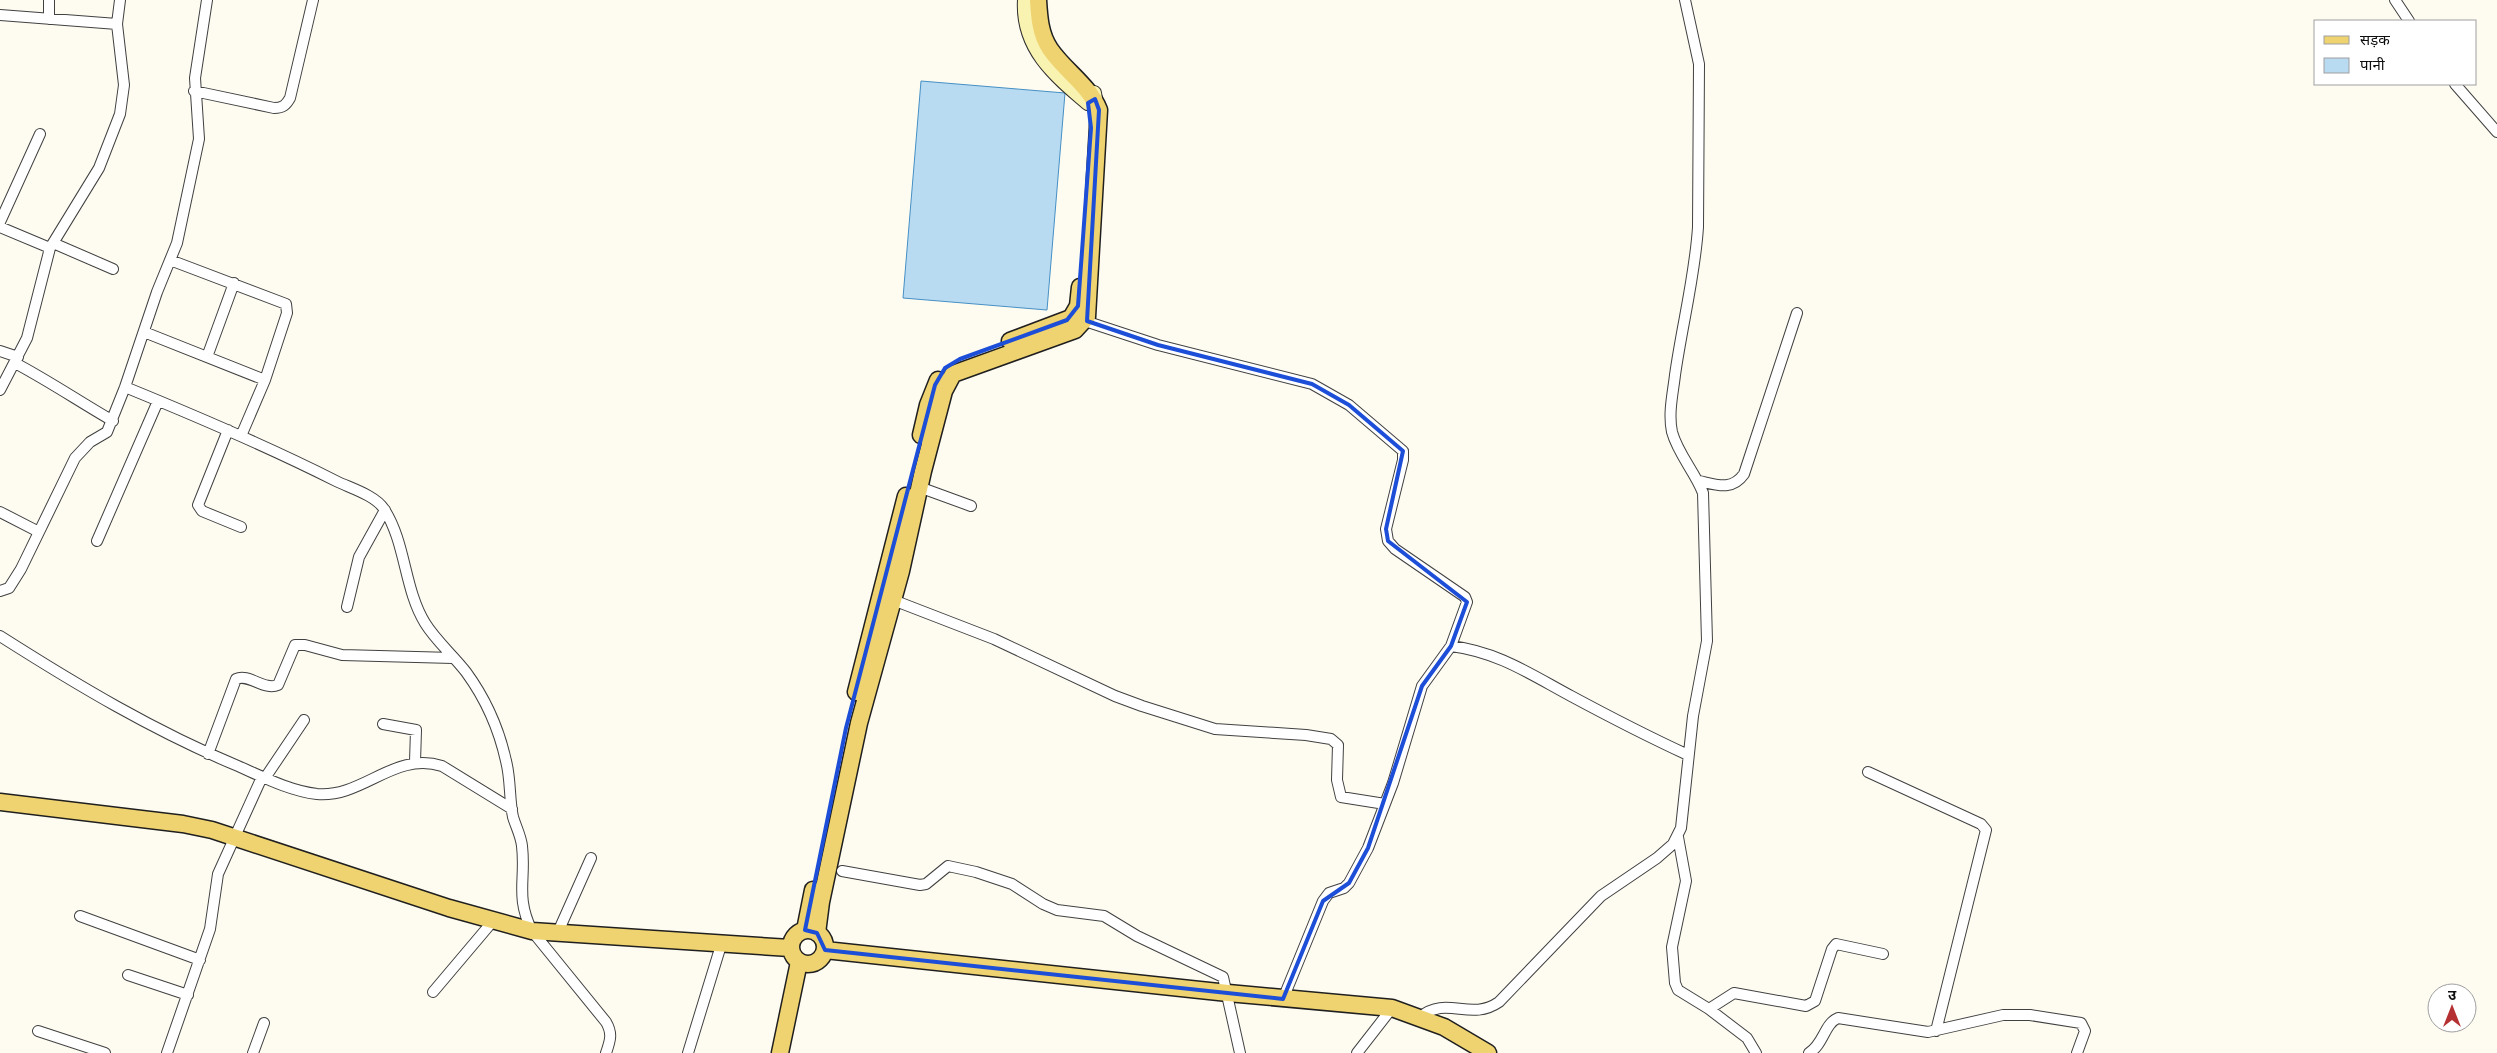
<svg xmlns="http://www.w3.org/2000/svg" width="2497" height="1053" font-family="'Times New Roman','Noto Sans Devanagari',serif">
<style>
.water{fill:#b9dbf2;stroke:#458fc4}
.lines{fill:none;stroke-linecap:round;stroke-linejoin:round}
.street-casing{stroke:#414141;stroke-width:12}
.secondary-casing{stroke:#303030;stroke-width:16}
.primary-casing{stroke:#1f1f1f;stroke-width:19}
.street{stroke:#fff;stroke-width:10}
.secondary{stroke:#f9f3b1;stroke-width:14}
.primary{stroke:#efd370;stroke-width:16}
.marked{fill:none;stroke:#1d4ed8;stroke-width:4;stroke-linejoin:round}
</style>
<rect width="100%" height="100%" fill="#fefcf1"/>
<path class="water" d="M921 81 1065 93 1047 310 903 298Z"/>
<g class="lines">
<defs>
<path id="street" d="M2395 0 2409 21
M0 15 117 24
M49 19V0
M2455 84 2497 132
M194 91 274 108C283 108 286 105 290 98L313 0
M0 222 40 134
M0 227 50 248
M53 243 113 269
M170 260 286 304 287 313 265 380 241 436
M1085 321 1158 345 1312 384 1349 405 1403 451V460L1386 529 1388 541 1395 549 1465 597 1467 602 1451 646 1422 686 1393 783 1368 848 1349 883 1344 888 1329 893 1323 901 1283 999
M144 332 265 380
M0 351 18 357
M207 357 234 283
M15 363C49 381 80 402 113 421
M125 387C196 416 267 446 336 481 350 488 375 495 384 509 406 543 404 589 425 623 436 641 453 655 466 672 485 698 499 729 506 761 511 780 509 799 513 817 516 827 521 836 522 846 526 880 515 896 532 931L606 1022C613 1034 610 1041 606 1053
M0 390 27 338 50 248 99 168 120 114 124 85 117 24 120 0
M228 430 198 505 202 511 241 527
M1699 481C1717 485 1732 491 1744 474L1797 313
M919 487 971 506
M0 512 39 532
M97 541 158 401
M0 591 9 588 21 569 75 458 90 442 107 432 125 387 157 292 177 243 199 139 195 78 207 0
M893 600 994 639 1115 696 1142 706 1215 729 1306 735 1331 739 1338 745 1337 780 1341 797 1385 804
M347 607 359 557 385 510
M0 636C77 685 154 731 238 766 263 777 290 791 317 794 363 798 394 751 442 766L512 809
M1451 646C1498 652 1530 674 1571 696 1610 717 1649 737 1688 755
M383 724 416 730 415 762
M208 754 236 679C249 673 264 691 278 685L295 645H305L342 655 453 658
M1868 772 1981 824 1986 830 1936 1031
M265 778 304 720
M1678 837 1686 881 1672 947 1675 983 1678 990 1709 1009 1747 1038 1756 1053
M842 871 920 885 926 884 948 866 976 872 1012 884 1043 904 1057 910 1104 916 1137 936 1223 977 1240 1053
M80 916 200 960
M558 932 591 858
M128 975 188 995
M433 992 493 921
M1709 1009 1734 993 1806 1006 1815 1001 1832 949 1836 944 1883 954
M1420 1017C1447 995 1470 1022 1499 1002L1601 896 1657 858 1673 844 1681 828 1693 716 1707 641 1703 493C1695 472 1678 454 1672 432 1668 413 1673 393 1675 375 1682 325 1695 276 1698 227L1699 64 1685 0
M38 1031 105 1053
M167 1053 210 929 218 874 262 777
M253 1053 264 1023
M688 1053 722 942
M1357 1053 1392 1008
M1809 1053C1824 1044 1824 1024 1838 1018L1928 1032 2003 1015H2030L2081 1023 2085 1031 2077 1053"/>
<path id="secondary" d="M1025 0C1022 47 1054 75 1088 103L1095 99 1094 93"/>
<path id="primary" d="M1010 341 1071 318 1078 306 1080 287
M921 435 928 405 938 380
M856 692 906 496
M0 802 183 824 212 830 449 908 532 931 790 948
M805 930 813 890
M791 947a17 17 0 1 1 34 0a17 17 0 1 1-34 0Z
M817 933 821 902 859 723 901 571 923 471 944 391 953 374 1075 330 1087 317 1099 110C1089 85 1065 71 1050 49 1040 34 1039 17 1038 0
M825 950 1228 993 1392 1008 1444 1027 1488 1053
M780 1053 799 962"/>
</defs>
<use href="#street" class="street-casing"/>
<use href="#secondary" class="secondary-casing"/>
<use href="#primary" class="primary-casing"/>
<use href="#street" class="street"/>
<use href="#secondary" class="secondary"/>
<use href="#primary" class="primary"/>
</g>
<path class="marked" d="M1095 99 1099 110 1087 321 1158 345 1312 384 1349 405 1403 451 1386 529 1388 541 1467 602 1451 646 1422 686 1368 848 1349 883 1323 901 1283 999 825 950 817 933 805 930 846 728 935 385 945 368 960 359 1067 320 1078 306 1091 128 1088 103Z"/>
<rect x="2314" y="20" width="162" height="65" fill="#ffffff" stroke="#9f9f9f"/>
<rect x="2324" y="36" width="25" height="8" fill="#efd370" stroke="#9f9f9f"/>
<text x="2360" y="45" font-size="15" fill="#0e0e0e">सड़क</text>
<rect x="2324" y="58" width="25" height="15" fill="#b9dbf2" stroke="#9f9f9f"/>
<text x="2360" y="70" font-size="15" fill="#0e0e0e">पानी</text>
<g transform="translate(2452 1008)"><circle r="24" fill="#ffffff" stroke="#9f9f9f"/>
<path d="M0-4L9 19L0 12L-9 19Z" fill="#b53033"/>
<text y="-8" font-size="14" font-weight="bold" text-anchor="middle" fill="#0e0e0e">उ</text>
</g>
</svg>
